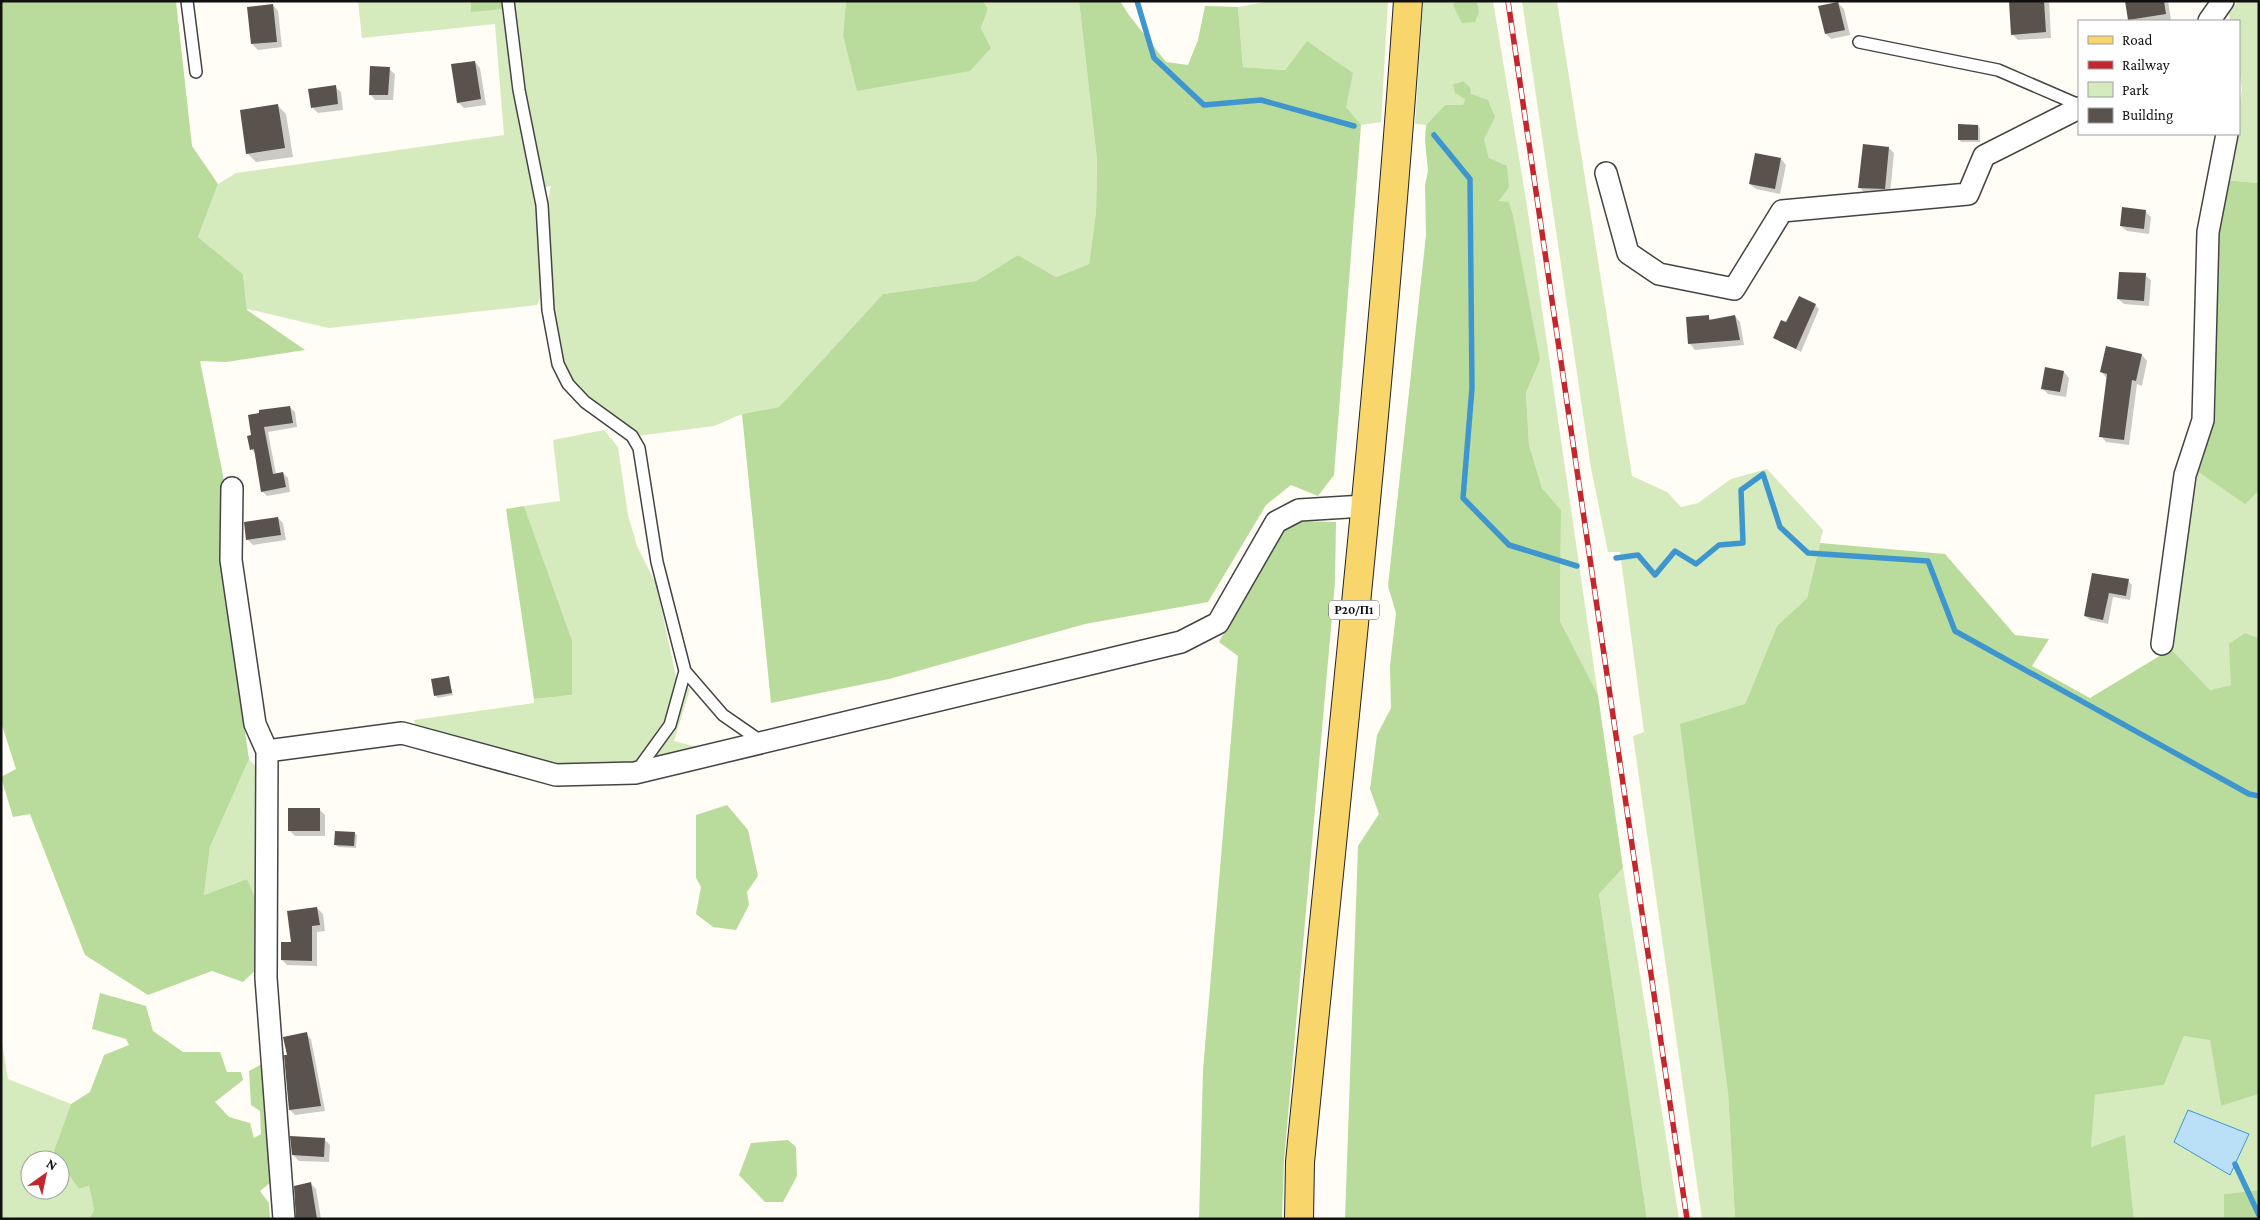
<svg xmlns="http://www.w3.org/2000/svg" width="2260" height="1220" font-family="'Crimson Pro',serif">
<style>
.green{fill:#d5ebbd}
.forest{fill:#b9dc9c}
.water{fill:#b9e0f7;stroke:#3f96cf}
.shadow{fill:#0003}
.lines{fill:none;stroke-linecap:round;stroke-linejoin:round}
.stream{stroke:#3f96cf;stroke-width:5.5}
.building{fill:#5a524d}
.lane-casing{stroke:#444;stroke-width:14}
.street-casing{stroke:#444;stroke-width:24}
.primary-casing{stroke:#222;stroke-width:30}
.lane{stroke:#fff;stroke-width:11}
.street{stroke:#fff;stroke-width:21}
.primary{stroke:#f9d66b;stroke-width:28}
.rail-casing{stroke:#c4262e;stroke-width:5.5}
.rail{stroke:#fff;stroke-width:4;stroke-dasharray:11;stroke-linecap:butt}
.labels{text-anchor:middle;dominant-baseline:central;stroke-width:5;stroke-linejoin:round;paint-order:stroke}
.shield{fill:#fff;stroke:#585858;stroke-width:1}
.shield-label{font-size:12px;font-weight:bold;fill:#111}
</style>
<rect width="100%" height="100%" fill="#fffdf5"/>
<path class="green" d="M358 1H471V11L516 8 515 1H846L843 35 991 48 981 28 988 9 983 1H1079L1097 160 1096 212 1089 264 1056 277 1018 255 976 281 883 294 779 407 742 414 714 426 637 436 588 398 572 380 564 362 554 312 547 205 551 186 535 189 539 206 542 293 537 305 329 328 247 309 243 274 198 237 218 184 236 173 504 135 495 24 362 38Z
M1271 1H1388L1381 122 1361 125 1346 108 1307 41 1285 70 1243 67 1238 7Z
M1423 1H1455L1453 5 1479 12 1477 1H1493L1527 206 1598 695 1560 621 1561 510 1542 488 1529 445 1526 393 1540 360 1489 158 1471 93 1462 81 1453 84 1465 99 1463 105H1445L1426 125 1415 124Z
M1522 1H1557L1632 476 1667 492 1681 507 1698 503 1731 479 1767 469 1823 530 1807 598 1777 626 1745 704 1728 1092 1735 1219H1702L1633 736 1644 732 1620 552H1608L1591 468Z
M2238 1H2259V183L2224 180 2234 134H2239V107L2242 89 2239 69V21H2230L2229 14Z
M604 430 618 447 628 515 637 546 656 584 676 676 690 689 674 741 705 749 622 767 557 768 416 730 414 720 534 703V699L572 695V640L524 506 560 501 553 440Z
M2197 471 2245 503 2259 491V638L2245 633 2232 685 2210 690 2171 649Z
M249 759 257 768 255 897 247 879 204 895 210 847Z
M1623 868 1679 1219H1647L1599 894Z
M1 1036 8 1079 71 1104 53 1153 58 1160H30V1190H60V1163L79 1189 89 1186 94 1210 89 1219H1Z
M2184 1036 2210 1039 2221 1106 2259 1094V1190L2224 1194V1219H2134L2125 1136 2091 1147 2094 1095 2164 1085Z"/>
<path class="forest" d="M1 1H176L192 146 218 184 198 237 243 274 247 310 305 350 226 362 200 361 226 490 220 563 249 759 210 847 204 895 247 879 255 897 260 966 243 982 212 971 148 995 85 955 30 814 13 817 1 777 16 769 1 722Z
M471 1H515L516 8 471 12Z
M846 1H983L988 9 981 28 991 48 970 71 857 91 843 35Z
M1079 1H1120L1129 15 1166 62 1188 65 1198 40 1205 6 1238 7 1243 67 1285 70 1307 41 1353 73 1346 107 1361 125 1334 475 1318 496 1291 485 1266 505 1208 602 1085 624 889 679 771 703 742 414 779 407 883 294 976 281 1018 255 1056 277 1089 264 1096 212 1097 160Z
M1455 1H1477L1479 12 1475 22 1462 23 1453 5Z
M1463 81 1470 87 1471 94 1488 100 1495 117 1484 139 1489 158 1507 166 1509 187 1499 201 1509 202 1513 216 1540 360 1526 393 1529 445 1542 488 1561 510 1560 621 1598 695 1623 868 1599 894 1647 1219H1345L1358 846 1379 814 1370 789 1377 735 1391 708 1390 666 1396 613 1388 586 1426 235 1425 185 1428 171 1425 140 1426 125 1445 105H1463L1465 99 1455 93 1453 84Z
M2224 180 2259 183V491L2245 504 2197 471 2215 417 2218 236Z
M524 506 572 640V695L534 699 506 509Z
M1301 521 1336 522 1335 582 1284 1161 1282 1219H1199L1203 1070 1238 656 1219 642 1280 533Z
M1820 543 1945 554 2015 635 2049 639 2032 666 2090 698 2171 649 2210 690 2231 685 2229 644 2245 633 2259 638V1094L2221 1106 2210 1040 2184 1036 2164 1085 2095 1095 2091 1147 2125 1135 2134 1219H1735L1728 1092 1680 724 1745 704 1777 626 1807 598Z
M727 805 748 830 758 876 747 892 749 905 736 930 713 927 696 914 701 887 696 878V815Z
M100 993 146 1006 153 1031 183 1052H220L227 1072H241L243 1080 215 1102 229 1117 250 1123 254 1138 261 1134 260 1111 251 1105 249 1071 266 1062 275 1179 260 1191 269 1203 270 1219H89L94 1210 89 1186 79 1189 60 1163V1160L53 1153 71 1104 90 1092 104 1055 129 1045 126 1039 92 1029Z
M788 1140 796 1147 797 1176 783 1202H765L739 1175 751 1143Z
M2259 1190V1219H2224V1194Z"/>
<path class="water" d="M2188 1110 2249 1134 2230 1175 2174 1142Z"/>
<path class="shadow" d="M2010 1H2049L2051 38 2018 40 2012 34Z
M2126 1H2168L2171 20 2131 21Z
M1838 3 1844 9 1850 35 1831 39 1826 34 1820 7Z
M273 5 278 11 282 47 258 50 252 44 248 8Z
M475 62 480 68 486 105 464 108 458 102Z
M389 69 395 74 393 100H375L370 94Z
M335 87 341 92 343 110 318 113 312 107Z
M278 106 286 114 293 157 256 162 248 154Z
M1978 126 1980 128V142H1961L1959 139Z
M1889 148 1894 153 1890 194 1865 193 1859 187Z
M1781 159 1786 165 1780 194 1756 189 1750 184Z
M2146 212 2151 217 2149 234 2127 231 2121 226Z
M2145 275 2151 280 2149 306 2124 304 2118 299Z
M1815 305 1819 309 1801 352 1774 337 1786 323Z
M1735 316 1740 322 1744 345 1695 350 1690 344 1688 318 1708 317 1712 320Z
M2107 347 2142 355 2147 361 2142 386 2137 384 2129 445 2106 442 2101 436 2107 378 2101 372Z
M2064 372 2069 378 2066 397 2048 394 2042 388Z
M290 407 295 412 297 427 268 432 276 474 283 473 288 478 290 492 267 496 262 491 256 454 252 450 253 436 250 416Z
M278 518 283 523 286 540 253 545 248 540 245 523Z
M2093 575 2128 581 2132 585 2130 600 2113 597 2108 624 2090 620 2085 616Z
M448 677 453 695 438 698 435 695Z
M319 809 325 815V836H295L289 830Z
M354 833 357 835 356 848 338 847 335 845Z
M317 908 323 914 325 931 317 932V966L287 965 282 960Z
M306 1034 311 1039 325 1111 295 1115 290 1110 289 1056Z
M324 1139 330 1145 329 1162 299 1161 293 1155Z
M310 1183 316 1189 321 1219H298Z"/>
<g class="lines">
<path class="stream" d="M1137 1 1154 58 1204 105 1261 100 1354 126
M1434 135 1470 179 1472 388 1463 498 1509 545 1577 566
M1616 558 1638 555 1655 575 1675 551 1696 564 1719 545 1743 543 1741 490 1763 474 1780 527 1808 553 1928 561 1955 631 2249 794 2259 796
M2235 1164 2259 1215"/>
</g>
<path class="building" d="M2009 1H2044L2046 32 2011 35Z
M2125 1H2164L2166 14 2128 20Z
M1838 2 1845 30 1825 34 1818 6Z
M273 4 277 42 251 44 247 7Z
M475 61 481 99 457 103 451 64Z
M370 66 390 67 388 95H369Z
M336 85 338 104 311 108 308 89Z
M278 104 285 148 246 154 240 110Z
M1958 124 1978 125V140H1958Z
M1863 144 1889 147 1885 189 1858 188Z
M1755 153 1781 158 1775 189 1749 184Z
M2122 207 2146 210 2144 229 2120 226Z
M2119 272 2146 273 2144 301 2117 299Z
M1799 296 1816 304 1796 349 1773 338 1781 320 1786 322Z
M1709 315V320L1735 315 1740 340 1688 344 1686 317Z
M2106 346 2142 354 2136 381 2132 380 2124 440 2099 437 2107 374 2100 372Z
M2045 367 2064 371 2060 392 2041 389Z
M290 406 293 423 264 427 273 474 283 472 286 487 261 492 254 449 250 450 247 436 251 435 248 415 259 413V410Z
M278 517 281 535 246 540 244 522Z
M2092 573 2129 579 2126 596 2109 593 2103 620 2084 616Z
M449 676 452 693 434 696 431 679Z
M288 808H320V831H288Z
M335 831 355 832 354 846 334 845Z
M317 907 320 925 312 926V961L281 960V942H291L287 911Z
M307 1032 321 1106 289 1110 284 1055H287L283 1037Z
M290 1136 325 1138 324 1157 292 1155Z
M311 1182 317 1219H296L294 1186Z"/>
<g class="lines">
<defs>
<path id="lane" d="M187 1 196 72
M508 1 519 90 542 205 548 310 558 364 568 384 585 402 632 436 639 448 657 562 685 671 670 725 636 772
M1859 42 1998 70 2079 105
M685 671 723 715 762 742"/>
<path id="street" d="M2209 21 2223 1
M1606 173 1628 253 1659 274 1734 289 1782 211 1968 194 1984 156 2079 108
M232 488 231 560 255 724 267 751 266 978 284 1219
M2162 644 2185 475 2203 420 2208 232 2227 134
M267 751 402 733 556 775 635 773 1181 642 1218 623 1276 522 1299 510 1364 506"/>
<path id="primary" d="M1299 1219 1300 1162C1338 776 1381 389 1408 1"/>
</defs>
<use href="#lane" class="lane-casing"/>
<use href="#street" class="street-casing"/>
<use href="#primary" class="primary-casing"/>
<use href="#lane" class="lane"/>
<use href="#street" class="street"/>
<use href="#primary" class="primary"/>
<defs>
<path id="rail" d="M1508 1 1687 1219"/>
</defs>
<use href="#rail" class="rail-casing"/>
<use href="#rail" class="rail"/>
</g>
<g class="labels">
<rect class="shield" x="1329" y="600.5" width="50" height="19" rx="4"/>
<g class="shield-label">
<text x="1354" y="610">Р20/П1</text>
</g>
</g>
<rect width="2260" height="1220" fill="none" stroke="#111111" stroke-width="5"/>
<rect x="2078" y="20" width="162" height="115" fill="#ffffff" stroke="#a0a0a0"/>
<rect x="2088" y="36" width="25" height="8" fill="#f9d66b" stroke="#a0a0a0"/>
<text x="2122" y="45" font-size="15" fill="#111111">Road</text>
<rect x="2088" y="61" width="25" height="8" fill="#c4262e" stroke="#a0a0a0"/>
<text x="2122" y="70" font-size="15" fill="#111111">Railway</text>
<rect x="2088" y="82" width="25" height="15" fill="#d5ebbd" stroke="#a0a0a0"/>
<text x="2122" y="95" font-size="15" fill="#111111">Park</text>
<rect x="2088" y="108" width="25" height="15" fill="#5a524d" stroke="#a0a0a0"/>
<text x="2122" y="120" font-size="15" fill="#111111">Building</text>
<g transform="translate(45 1175) rotate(33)"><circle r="24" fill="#ffffff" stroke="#a0a0a0"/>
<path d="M0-4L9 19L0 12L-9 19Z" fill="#c4262e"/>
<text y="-8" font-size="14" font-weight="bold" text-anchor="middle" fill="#111111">N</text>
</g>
</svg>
